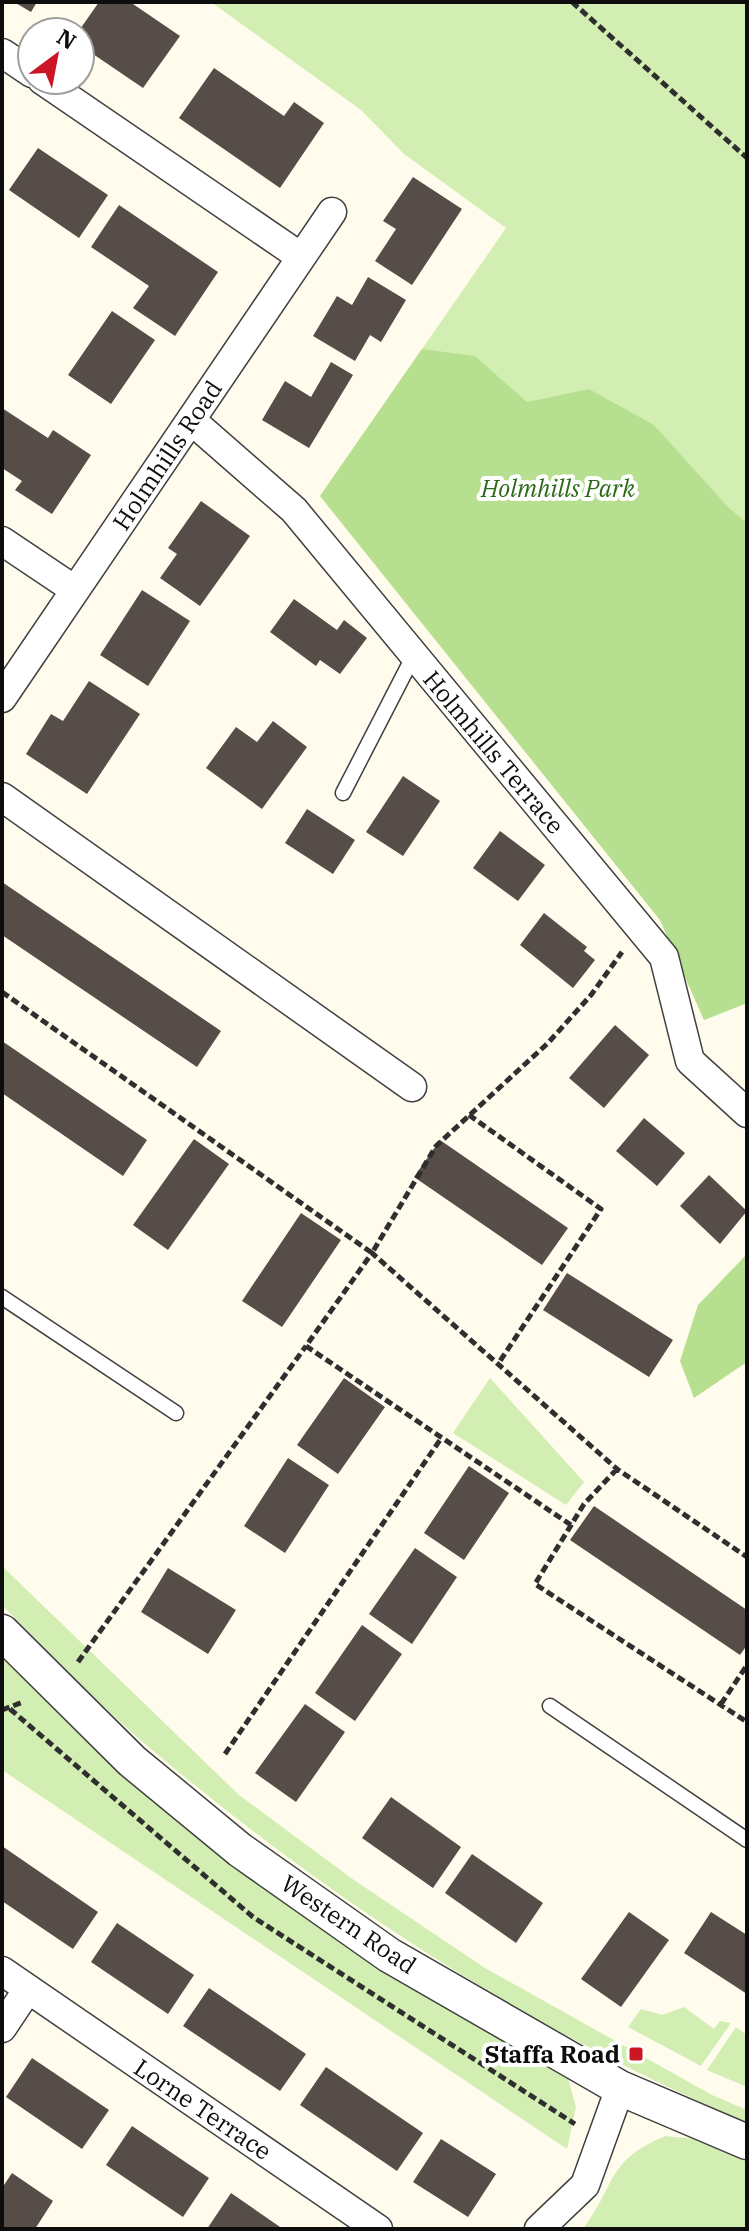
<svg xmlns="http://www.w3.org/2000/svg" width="749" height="2231" font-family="'IBM Plex Serif',serif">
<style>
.green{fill:#d3eeb2}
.forest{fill:#b6e090}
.building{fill:#574d48}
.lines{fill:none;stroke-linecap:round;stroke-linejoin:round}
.service-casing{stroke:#404040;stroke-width:17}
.minor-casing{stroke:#404040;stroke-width:31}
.tertiary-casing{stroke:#404040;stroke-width:37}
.path{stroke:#2f2f2f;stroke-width:5;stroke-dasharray:8 4;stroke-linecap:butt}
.service{stroke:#fff;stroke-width:14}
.minor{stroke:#fff;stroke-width:28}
.tertiary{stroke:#fff;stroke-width:34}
.poi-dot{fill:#cb1725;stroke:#fff;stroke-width:3}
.labels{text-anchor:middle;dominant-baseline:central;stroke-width:8;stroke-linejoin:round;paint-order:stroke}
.street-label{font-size:24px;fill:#0d0d0d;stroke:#fff}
.park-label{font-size:24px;font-style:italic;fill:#2b6b17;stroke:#fff}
.poi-label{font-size:24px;font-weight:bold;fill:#0d0d0d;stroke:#fff;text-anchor:end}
</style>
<rect width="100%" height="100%" fill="#fffbed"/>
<path class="green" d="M211 2H747V1003L704 1020 660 920 320 496 506 228 404 154 361 110Z
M490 1378 584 1482 566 1505 453 1433Z
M2 1566 239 1795 351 1878 485 1968 712 2095 747 2110V2122C527 2030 326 1897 145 1744 95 1701 48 1651 2 1605Z
M2 1649 149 1786 564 2064 576 2107 567 2149 2 1770Z
M684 2007 714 2029 720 2021 731 2023 701 2066 628 2027 641 2009 662 2015Z
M736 2027 747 2035V2087L707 2070Z
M665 2136 707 2140 747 2160V2229H583C618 2182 605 2162 665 2136Z"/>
<path class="forest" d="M422 349 475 356 527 402 589 389 654 425 728 507 747 523V1003L704 1020 660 920 320 496Z
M747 1254V1362L694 1398 680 1361 698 1305Z"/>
<path class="building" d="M14 2H37L31 12Z
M99 2H130L180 36 143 88 93 54 86 63 80 59 78 32Z
M214 68 284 116 294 102 324 123 280 188 179 118Z
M38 148 108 195 79 238 9 190Z
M413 177 462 209 412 285 375 261 396 229 383 221Z
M119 205 218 272 175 336 133 308 149 286 91 247Z
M368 277 406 300 381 342 370 335 355 361 313 336 337 296 352 305Z
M112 311 155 340 111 404 68 375Z
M331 362 353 375 309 448 262 420 285 381 311 397Z
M2 408 48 438 53 430 91 455 52 514 15 490 22 481 2 468Z
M201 501 250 536 200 606 160 578 177 554 168 548Z
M142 590 190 621 148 686 100 655Z
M294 599 337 630 344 620 367 638 340 674 320 660 316 666 270 632Z
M89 681 140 714 87 794 26 754 51 714 63 721Z
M273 721 307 747 262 809 206 768 236 727 257 742Z
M403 776 440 801 403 856 366 832Z
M307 809 355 840 333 874 285 843Z
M500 831 545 865 518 901 473 868Z
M2 882 221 1031 197 1067 2 935Z
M544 913 587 947 584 951 595 960 573 988 520 945Z
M615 1025 649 1055 604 1108 569 1078Z
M2 1041 147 1140 123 1176 2 1093Z
M644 1118 685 1153 657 1186 616 1151Z
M194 1139 229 1164 168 1250 133 1225Z
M440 1140 568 1228 542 1265 414 1177Z
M709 1175 747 1211 720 1244 680 1206Z
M301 1213 341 1240 282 1327 242 1301Z
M567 1273 673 1340 649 1377 543 1310Z
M344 1378 385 1407 338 1474 297 1445Z
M288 1458 329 1485 285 1553 244 1526Z
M469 1466 509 1493 464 1560 424 1533Z
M594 1506 747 1610V1645L740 1655 570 1540Z
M415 1548 457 1577 412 1644 369 1614Z
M168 1568 236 1610 208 1654 141 1612Z
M362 1625 402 1654 355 1721 315 1693Z
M305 1704 345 1732 296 1802 255 1773Z
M391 1797 461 1847 433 1888 362 1838Z
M2 1846 98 1912 73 1949 2 1901Z
M472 1854 543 1903 516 1943 445 1893Z
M629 1912 669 1940 621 2007 581 1979Z
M711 1912 747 1935V1994L684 1953Z
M117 1923 194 1975 168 2014 91 1962Z
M209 1988 306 2054 280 2091 183 2026Z
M32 2058 109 2110 82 2149 6 2097Z
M326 2067 423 2133 397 2171 300 2105Z
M132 2126 209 2178 183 2217 106 2165Z
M441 2139 496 2174 468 2217 413 2182Z
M12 2173 53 2201 35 2229H2V2188Z
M231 2193 283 2229H207Z"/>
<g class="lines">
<defs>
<path id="service" d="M343 793 414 655
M2 1297 176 1413
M550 1706 747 1840"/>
<path id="minor" d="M2 53 32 73
M42 80 301 257
M191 420 294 510 664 957 690 1061 747 1113
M2 541 75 590
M2 698 332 212
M2 797 412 1087
M2 1971 378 2229
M2 2028 28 1989
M539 2229 585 2185 620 2088"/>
<path id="tertiary" d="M2 1632 132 1761 240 1850 389 1955 620 2088 747 2142"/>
</defs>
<use href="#service" class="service-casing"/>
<use href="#minor" class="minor-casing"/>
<use href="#tertiary" class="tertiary-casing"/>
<path class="path" d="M572 2 747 158
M2 992 372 1253 436 1146 548 1043 591 995 622 952
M469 1115 601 1209 498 1364
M617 1469 584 1504 535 1584 747 1722
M571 1525 306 1346 372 1253 617 1469 747 1557
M78 1662 306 1346
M721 1704 747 1665
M10 1709 253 1917 575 2124
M2 1710 23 1702
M225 1754 440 1440"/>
<use href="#service" class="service"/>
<use href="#minor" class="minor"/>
<use href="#tertiary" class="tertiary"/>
</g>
<rect class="poi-dot" x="628" y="2046" width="16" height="16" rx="4"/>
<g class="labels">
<g class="street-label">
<text transform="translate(167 455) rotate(-56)">Holmhills Road</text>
<text transform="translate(494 752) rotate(50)">Holmhills Terrace</text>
<text transform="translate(349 1924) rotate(34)">Western Road</text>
<text transform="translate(203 2109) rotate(34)">Lorne Terrace</text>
</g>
<g class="park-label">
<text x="558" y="488">Holmhills Park</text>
</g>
<g class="poi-label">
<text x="620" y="2054">Staffa Road</text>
</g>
</g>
<rect width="749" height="2231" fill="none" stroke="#0d0d0d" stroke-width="8"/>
<g transform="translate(56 56) rotate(32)"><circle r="38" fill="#ffffff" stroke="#9e9e9e" stroke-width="2"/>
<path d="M0-6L14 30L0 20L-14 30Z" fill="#cb1725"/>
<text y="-12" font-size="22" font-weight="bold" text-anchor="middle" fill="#0d0d0d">N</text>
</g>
</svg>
